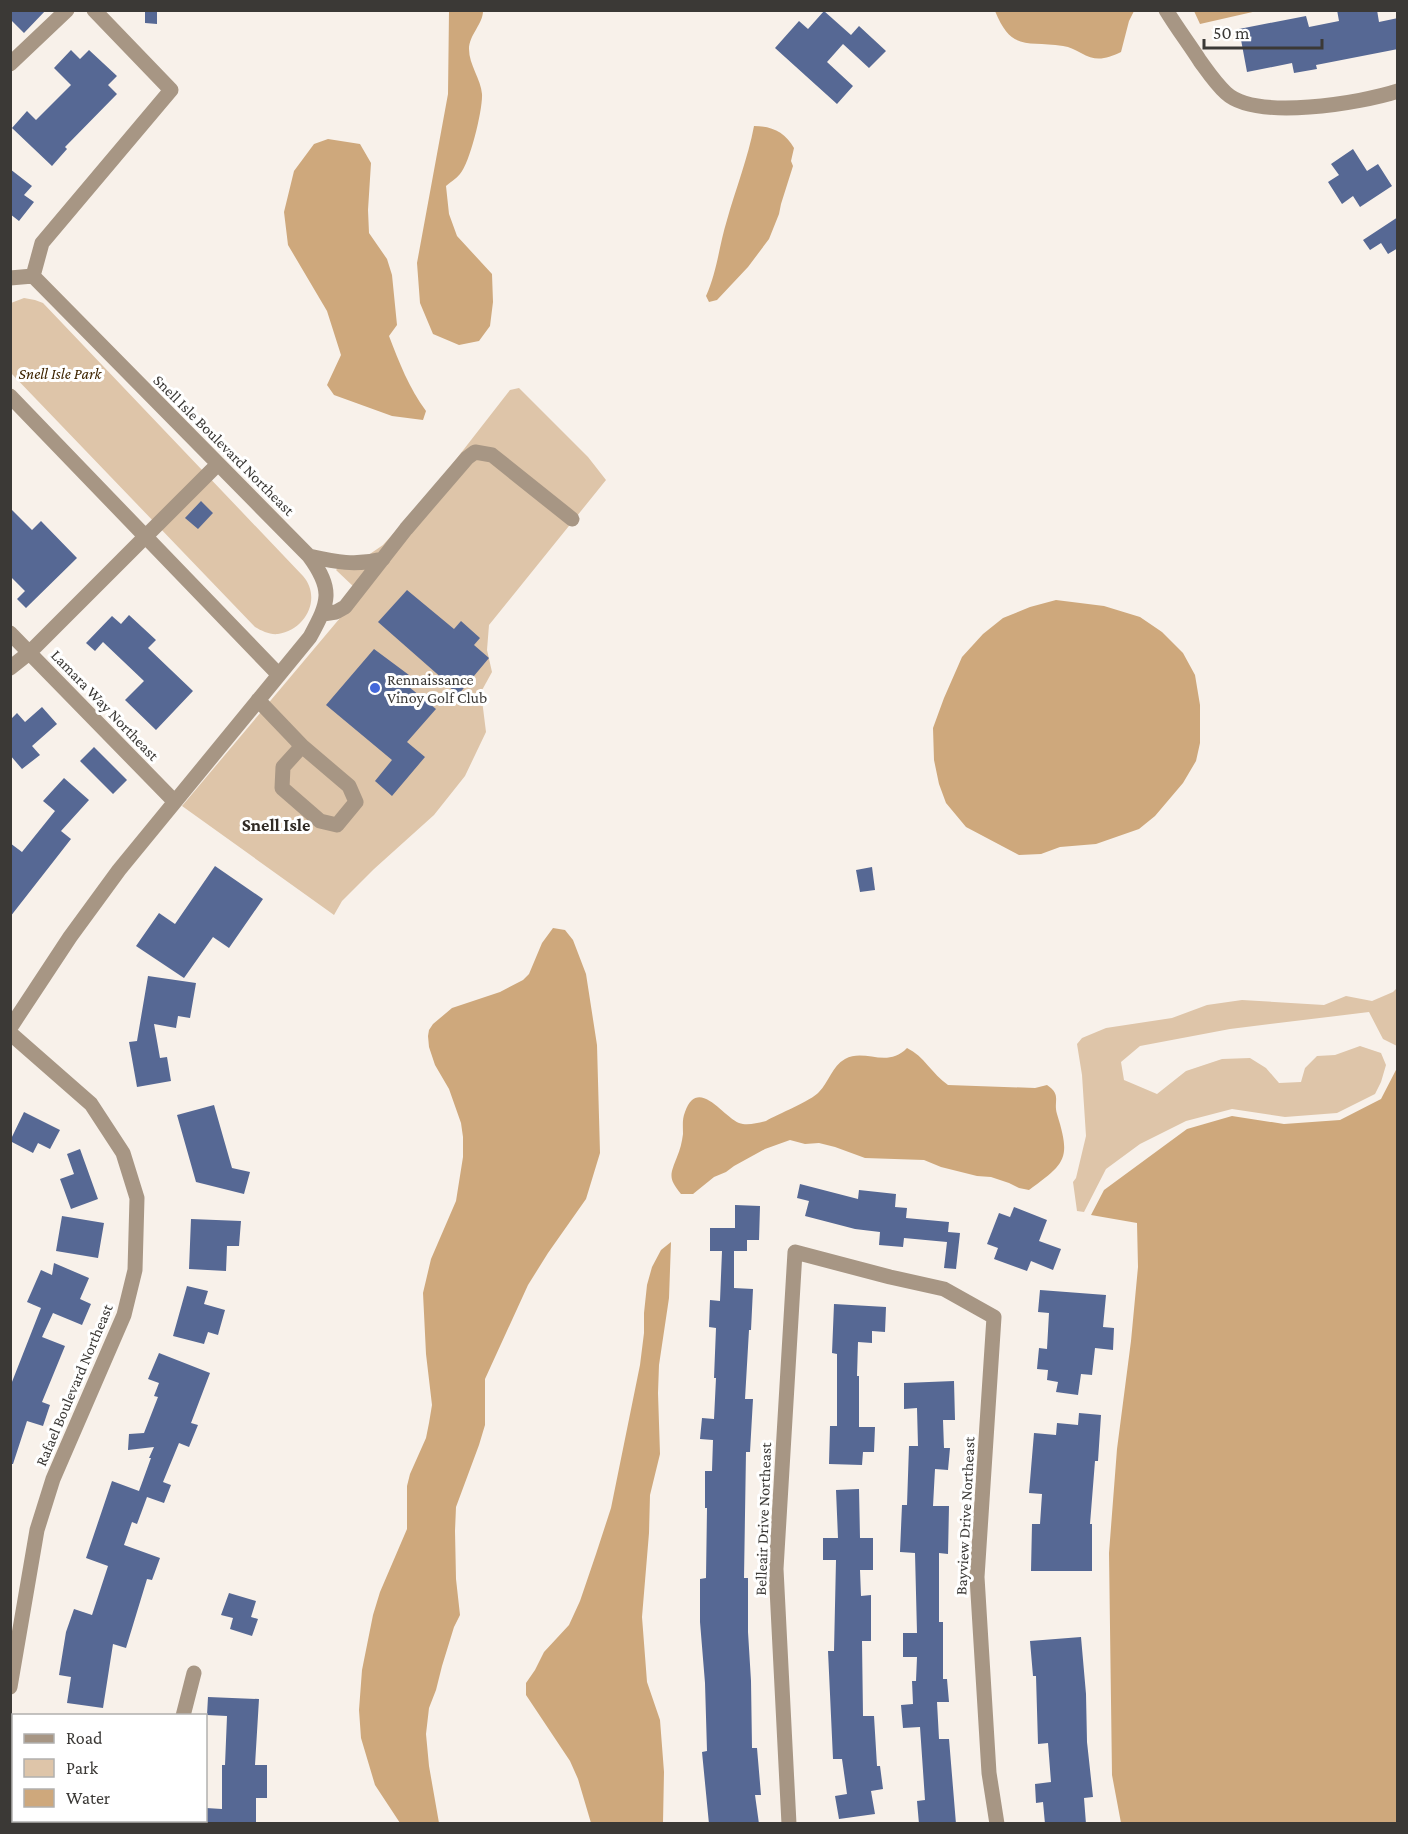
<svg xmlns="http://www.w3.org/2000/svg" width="1408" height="1834" font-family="'Crimson Pro',serif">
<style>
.green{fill:#dec5a9}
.water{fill:#cea87c}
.building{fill:#566894}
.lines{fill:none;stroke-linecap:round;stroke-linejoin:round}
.minor{stroke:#a79684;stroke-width:15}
.poi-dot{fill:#4367da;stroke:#fff;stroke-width:2}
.labels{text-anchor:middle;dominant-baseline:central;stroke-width:6;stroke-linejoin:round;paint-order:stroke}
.park-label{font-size:16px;font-style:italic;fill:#3e2400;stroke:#fff}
.street-label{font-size:16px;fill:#3b3936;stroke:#fff}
.poi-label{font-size:16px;fill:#3b3936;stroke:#fff;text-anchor:start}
.neighbourhood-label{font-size:18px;font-weight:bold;fill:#2f2a25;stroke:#fff}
</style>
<rect width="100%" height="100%" fill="#f8f1ea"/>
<path class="green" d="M24 298 35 300 43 303 303 576C322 598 306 630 278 634 270 635 262 631 255 627L11 373V303Z
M519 388 588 457 606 480 489 625 487 650 492 672 481 692 486 732 465 776 434 815 374 869 342 901 334 915 182 806 356 599 355 588 336 570 345 560 364 558 383 545 429 494 510 390Z
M1397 988V1046L1383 1039 1369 1012 1230 1029 1140 1046 1121 1062 1124 1080 1157 1094 1186 1071 1222 1059 1250 1058 1266 1068 1279 1083 1301 1082 1305 1068 1317 1056 1335 1055 1360 1046 1381 1053 1386 1065 1381 1082 1375 1094 1337 1113 1285 1117 1232 1109 1186 1121 1140 1144 1106 1169 1084 1212 1077 1211 1073 1182 1076 1178 1086 1136 1082 1075 1077 1044 1082 1038 1106 1028 1172 1018 1207 1005 1242 1000 1324 1005 1346 996 1372 1001 1393 992Z"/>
<path class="water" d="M449 11H483C483 24 469 35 469 49 469 65 481 79 482 94 483 109 470 163 460 174 456 179 450 182 446 186L449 214 457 236 492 274 493 302 490 326 479 341 459 345 433 334 420 303 417 263 448 94Z
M995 11H1134L1129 21 1121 52C1106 59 1096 62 1081 53 1075 50 1070 47 1063 46 1028 40 1012 53 995 11Z
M1194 11H1257L1200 24Z
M754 126C772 126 785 132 794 148L791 161 793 166 781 204 779 214 769 239 748 267 717 300 709 302 706 296C717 272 719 246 727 220 736 188 748 158 754 126Z
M328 139 360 144 371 163 368 210 369 233 387 259 392 275 397 325 389 336C399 362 409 388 426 411L423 420 392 416 334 395 327 385 341 355 327 311 288 245 284 212 294 171 314 144Z
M1056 600 1104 606 1140 617 1162 632 1183 653 1195 675 1200 705V743L1196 761 1183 783 1155 816 1139 829 1096 844 1060 847 1041 854 1019 855 966 827 946 803 939 784 934 760 933 728 944 698 962 657 983 634 1003 618 1030 607Z
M553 928 565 930 573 940 586 974 597 1045 600 1153 586 1199 548 1253 528 1285 485 1379V1425L479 1445 456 1507 455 1531 456 1579 460 1615 454 1627 442 1666 436 1690 429 1708 426 1734 429 1766 439 1823H400L375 1785 361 1738 359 1710 362 1670 373 1615 380 1592 407 1529V1486L410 1474 426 1438 429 1423 432 1405 426 1354 423 1293 431 1259 456 1201 463 1157V1137L461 1123 449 1089 435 1065 429 1047 428 1036 429 1030 433 1024 452 1008 500 992 523 980 529 974 542 943Z
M907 1048C924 1056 932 1074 948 1085L1035 1088 1047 1085C1062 1095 1053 1101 1057 1114 1071 1159 1066 1163 1029 1190L1019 1188 1009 1183 991 1177 977 1176 941 1167 924 1160 865 1158 835 1147 819 1143 805 1144 790 1140 765 1149 734 1166 726 1172 714 1177 693 1194H681C668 1178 670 1175 677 1157 680 1150 682 1142 683 1134 683 1127 682 1119 685 1112 698 1076 723 1117 739 1123 747 1126 758 1123 766 1121 778 1114 811 1101 819 1092 829 1082 832 1066 845 1059 865 1048 887 1069 907 1048Z
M1397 1068V1823H1121L1112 1775 1109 1553 1117 1449 1131 1341 1138 1267 1137 1223 1091 1215 1104 1190 1187 1129 1232 1116 1284 1124 1340 1120 1381 1099Z
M671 1242 669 1298 659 1365 658 1393 660 1454 650 1495 649 1533 642 1617 647 1682 660 1720 664 1772 663 1823H591L578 1779 570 1761 526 1695V1683L535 1670 544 1652 569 1625 580 1601 596 1554 611 1508 640 1365 644 1333V1313L647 1285 652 1267 661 1250Z"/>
<path class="building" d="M10 10H46L24 33 10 19Z
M145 10H157V24L145 23Z
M1337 10H1377L1379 22 1398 18V49L1316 65 1317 69 1294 73 1292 63 1247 72 1239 29 1306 16 1309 27 1339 21Z
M824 11 851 35 859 26 886 51 869 68 843 44 827 62 853 86 837 104 775 48 799 21 808 29Z
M71 50 80 59 89 50 117 76 108 85 117 94 65 147 67 149 52 166 12 128 27 111 36 120 71 85 54 68Z
M1353 149 1367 171 1378 164 1392 186 1360 207 1353 196 1342 204 1328 182 1339 175 1331 164Z
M10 169 32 186 24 195 34 202 19 221 10 214Z
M1398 217V248L1388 254 1381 243 1370 250 1363 240Z
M201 501 213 513 198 529 185 518Z
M10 508 32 530 41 521 77 558 26 608 17 599 25 591 10 576Z
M407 590 454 629 461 621 480 638 474 645 489 658 458 695 443 681 444 680 378 622Z
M129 615 156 640 148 648 193 691 156 730 125 700 144 681 103 642 95 651 86 643 112 616 121 624Z
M374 649 409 675 403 682 436 709 407 742 425 757 392 796 375 781 392 760 326 705Z
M42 707 57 724 32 746 40 755 22 769 10 755V720L17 713 25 722Z
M94 747 127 780 113 794 80 761Z
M64 778 89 800 61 831 71 839 10 917V843L22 852 55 811 43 801Z
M215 866 263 899 229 948 213 937 184 978 136 946 159 913 175 924Z
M872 867 875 890 860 892 856 870Z
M148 976 196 983 190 1018 178 1016 176 1028 154 1024 160 1058 167 1057 171 1081 137 1087 129 1042 137 1041Z
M214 1105 232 1168 250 1172 244 1194 196 1182 177 1115Z
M24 1112 60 1130 50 1149 38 1143 33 1153 10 1141Z
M80 1149 98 1199 71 1209 60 1179 74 1174 67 1154Z
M800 1184 858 1199 859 1190 896 1194 895 1207 907 1208 906 1218 949 1222 948 1232 960 1233 956 1269 944 1268 947 1242 904 1238 903 1247 879 1245 880 1232 855 1229 805 1216 809 1201 797 1198Z
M735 1205 760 1206 759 1240H747V1251H734V1288L753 1289 751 1330H749L745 1399H753L750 1452H746L744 1578H748V1632L751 1681 752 1748H757L761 1795H755L759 1824H709L702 1752 707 1751 705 1683 700 1622V1579L706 1578 707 1508H705V1471H712L713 1440 700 1439 702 1418 714 1419 716 1378H714L716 1328 709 1327 710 1300 720 1301 722 1251H710V1228H735Z
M1014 1207 1047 1220 1039 1241 1061 1249 1053 1270 1031 1261 1027 1271 994 1259 998 1248 987 1244 999 1213 1010 1217Z
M62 1216 104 1223 98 1258 56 1251Z
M191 1219 241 1221 239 1246H227L226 1271 189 1269Z
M54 1263 89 1278 80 1299 91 1304 82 1325 53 1313 42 1337 65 1346 42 1402 50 1405 43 1426 27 1421 13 1464H10V1387L41 1308 27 1302 41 1270 52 1275Z
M187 1286 208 1291 204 1304 225 1310 218 1335 208 1332 204 1344 173 1336Z
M1040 1290 1106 1295 1103 1327 1114 1328 1113 1350 1095 1348 1092 1375 1081 1374 1078 1395 1056 1392 1058 1382 1047 1380 1048 1370 1037 1369 1039 1348 1047 1349 1049 1313 1038 1312Z
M834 1304 886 1307 885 1332 872 1331V1343L858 1342 857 1376H859V1427H875L874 1452H863L862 1465 829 1464 830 1426H837V1354L832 1353Z
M159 1353 210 1373 191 1423 198 1425 189 1447 179 1443 163 1482 171 1485 164 1503 147 1497 137 1524 132 1522 124 1545 160 1558 152 1580 147 1579 126 1648 113 1644 103 1708 67 1703 71 1677 59 1675 66 1632 74 1609 92 1615 108 1566 86 1558 112 1481 139 1491 151 1458H149L154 1447 128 1450 129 1434 144 1433 158 1397 154 1396 159 1383 148 1379Z
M954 1381 955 1420H943L944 1448H950L948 1470 935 1469 933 1506H949L948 1554 939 1553V1622H943V1679H947L949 1702H937L939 1739H949L956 1824H919L917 1801 925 1800 920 1727 903 1728 901 1705 913 1704 912 1681H916L917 1657H903V1633H917L915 1553 900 1552 902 1505H907L909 1446H918L917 1408 904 1409V1383Z
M1079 1413 1101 1415 1098 1461H1095L1090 1524H1092V1571H1031L1032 1524H1040L1042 1494 1029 1493 1034 1433 1056 1435 1057 1423 1078 1425Z
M859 1489 860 1538H873V1570H860L861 1596 871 1595V1641H862L863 1716H874L877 1766H880L883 1789 871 1791 875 1814 839 1819 835 1796 847 1794 842 1759H833L828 1651H834L836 1560H823V1538H838L836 1490Z
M229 1593 256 1601 251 1617 258 1619 252 1636 230 1629 233 1618 221 1615Z
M1081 1637 1086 1694 1087 1742 1093 1797 1084 1798 1086 1824H1045L1043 1802 1036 1803 1035 1784 1051 1782 1048 1743 1038 1744 1036 1676H1033L1030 1641Z
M208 1697 259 1699 255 1765H267V1798H256V1824H206V1808L222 1809V1765H225L227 1716 207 1715Z"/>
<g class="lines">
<path class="minor" d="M1166 10C1177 28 1189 44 1200 61 1208 72 1216 84 1226 93 1256 121 1361 103 1398 91
M10 64 67 10
M33 276 42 243 171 90 94 10
M10 278 33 276 309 556C334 590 329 602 310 637L119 870 70 937 10 1028
M10 396 279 675
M309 556C336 562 355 566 383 559
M323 614 336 612 345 607 406 529 467 458 475 452 492 455 572 519
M10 633 174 801
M10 668 29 653 218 464
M258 700 302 746 349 786 356 802 337 825 320 821 282 788 283 767 302 746
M10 1033 91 1104 123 1153 137 1198 135 1270 124 1315 53 1479 37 1530 10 1687
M183 1716 194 1673
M170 1820V1824
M789 1824 776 1569 795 1252 890 1277 944 1289 994 1317 977 1577 989 1773 997 1824"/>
</g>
<circle class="poi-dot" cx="375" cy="688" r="6"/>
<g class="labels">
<g class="park-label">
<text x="60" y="373">Snell Isle Park</text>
</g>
<g class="street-label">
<text transform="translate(224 445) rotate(45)">Snell Isle Boulevard Northeast</text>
<text transform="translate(105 705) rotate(46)">Lamara Way Northeast</text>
<text transform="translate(74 1385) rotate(-67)">Rafael Boulevard Northeast</text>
<text transform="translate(965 1516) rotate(-87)">Bayview Drive Northeast</text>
<text transform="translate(763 1519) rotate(-88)">Belleair Drive Northeast</text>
</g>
<g class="poi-label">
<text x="387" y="679">Rennaissance<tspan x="387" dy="18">Vinoy Golf Club</tspan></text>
</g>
<g class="neighbourhood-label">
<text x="276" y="825">Snell Isle</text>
</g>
</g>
<rect width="1408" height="1834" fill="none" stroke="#3b3936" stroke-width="24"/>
<rect x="12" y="1714" width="195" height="108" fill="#ffffff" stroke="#b1b0af" stroke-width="1.5"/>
<rect x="24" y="1734" width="30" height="9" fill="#a79684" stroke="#b1b0af" stroke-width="1.5"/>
<text x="66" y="1744" font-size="18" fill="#3b3936">Road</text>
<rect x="24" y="1759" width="30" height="18" fill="#dec5a9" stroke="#b1b0af" stroke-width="1.5"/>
<text x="66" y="1774" font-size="18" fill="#3b3936">Park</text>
<rect x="24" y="1789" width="30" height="18" fill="#cea87c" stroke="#b1b0af" stroke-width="1.5"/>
<text x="66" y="1804" font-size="18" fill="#3b3936">Water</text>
<path d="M1204 39v9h118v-9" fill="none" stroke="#3b3936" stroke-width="3"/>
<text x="1213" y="39" font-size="18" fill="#3b3936" stroke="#ffffff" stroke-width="4.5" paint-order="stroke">50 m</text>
</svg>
